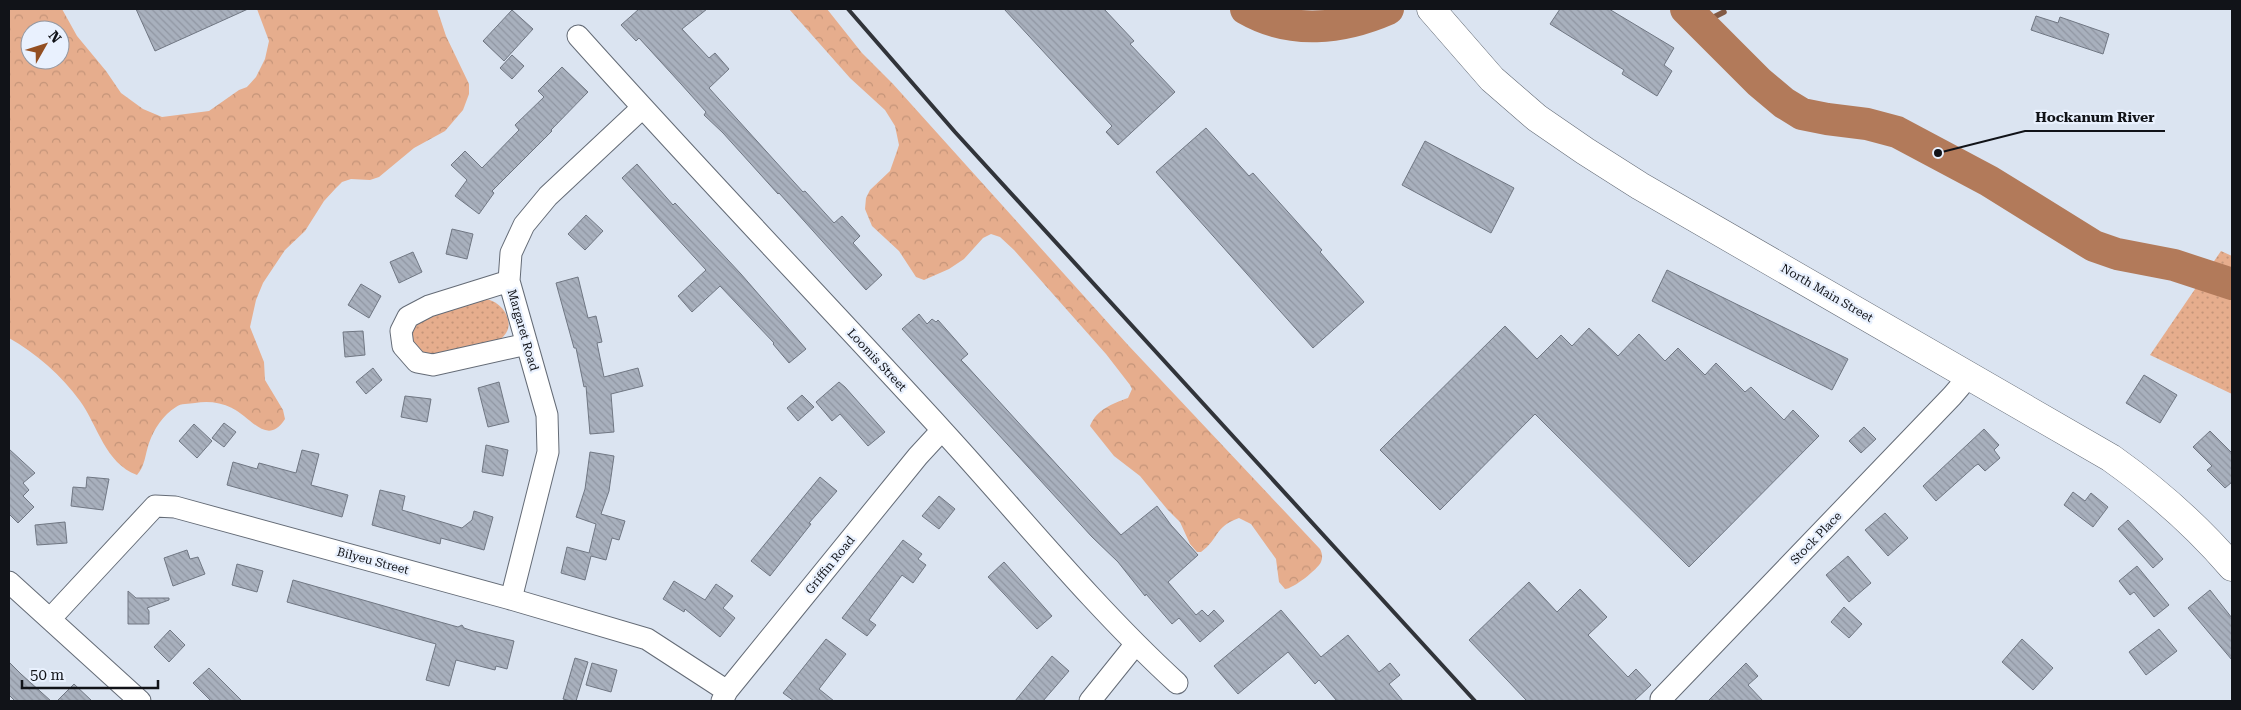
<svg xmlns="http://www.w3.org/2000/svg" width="2241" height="710" font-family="'Roboto Serif',serif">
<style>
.grass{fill:url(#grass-dots)}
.forest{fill:url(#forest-crowns);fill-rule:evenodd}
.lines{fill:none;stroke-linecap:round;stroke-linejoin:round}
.stream{stroke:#825b46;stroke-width:5.5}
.river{stroke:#b27a5a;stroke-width:32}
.building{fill:url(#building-back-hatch);stroke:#707783}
.minor-casing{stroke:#646b76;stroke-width:23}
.secondary-casing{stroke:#646b76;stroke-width:29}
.minor{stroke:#fff;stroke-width:21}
.secondary{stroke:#fff;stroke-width:28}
.rail{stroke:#31343a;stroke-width:4}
.labels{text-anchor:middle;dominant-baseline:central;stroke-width:4.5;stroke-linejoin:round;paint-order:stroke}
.street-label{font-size:12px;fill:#111318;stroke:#e9f1fe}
.leader{fill:none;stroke:#111318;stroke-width:2}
.callout-dot{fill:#111318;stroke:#e9f1fe;stroke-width:2}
.callout-label{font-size:14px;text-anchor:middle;font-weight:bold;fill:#111318;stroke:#e9f1fe;stroke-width:4.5;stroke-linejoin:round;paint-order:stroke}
</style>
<defs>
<pattern id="grass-dots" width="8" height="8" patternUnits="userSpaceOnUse" patternTransform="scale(1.25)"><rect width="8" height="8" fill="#e6ad8d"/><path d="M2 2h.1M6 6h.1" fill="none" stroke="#c49479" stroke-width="1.8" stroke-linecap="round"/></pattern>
<pattern id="forest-crowns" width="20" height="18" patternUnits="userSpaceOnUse" patternTransform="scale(1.25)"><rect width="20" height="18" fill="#e6ad8d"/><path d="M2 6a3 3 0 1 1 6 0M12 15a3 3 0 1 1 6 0" fill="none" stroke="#c49479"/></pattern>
<pattern id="building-back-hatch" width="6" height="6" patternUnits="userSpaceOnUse" patternTransform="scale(1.25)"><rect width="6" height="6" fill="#a8b0bd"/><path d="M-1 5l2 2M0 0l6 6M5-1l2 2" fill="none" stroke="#9096a2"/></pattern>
</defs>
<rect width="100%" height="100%" fill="#dbe4f1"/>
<path class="grass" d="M2221 251 2232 256V394L2150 355Z
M483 299C503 299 520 327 499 340 491 345 450 354 438 356 434 356 428 355 423 354 411 340 409 339 417 321Z"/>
<path class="forest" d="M9 9H62L77 36 106 71 121 93 143 109 162 117 209 111 239 90 247 87 256 77 265 59 269 41 257 9H437L446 36 469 84V94L463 110 445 131 414 148 379 177 370 180 351 179 342 182 336 188 324 201 305 231 285 250 263 283 256 300 250 327 264 362 265 380 283 410 285 419C267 447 251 417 232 408 220 402 207 401 195 403 189 404 181 403 176 407 163 415 154 429 149 443 145 455 145 466 137 475 105 463 98 426 80 401 62 376 36 353 9 338ZM30 30H60V60H30Z
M789 9H827L862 53 893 84 1128 345 1320 549C1322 553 1323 557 1321 562 1318 569 1293 589 1285 589L1279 582 1276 559 1251 524 1239 518C1214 527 1219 539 1201 552H1197L1190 544 1180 522 1167 509 1140 476 1114 456 1090 426C1097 409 1112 404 1128 398L1132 389 1130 385 1106 354 1014 250 1000 237 991 234 983 238 964 259 949 269 924 280 916 277 899 251 872 226 865 209 866 198 870 190 890 171 896 154 899 145 895 126 885 110 850 78Z"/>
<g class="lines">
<path class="stream" d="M1700 24 1724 12"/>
<path class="river" d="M1246 9C1291 35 1342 29 1388 9
M1686 9 1759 82 1784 103 1802 114 1827 119 1867 124 1897 132 1989 181 2094 246 2117 254 2174 265 2232 284"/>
</g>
<path class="building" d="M136 9H248L155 51Z
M639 9H707L682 29 709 58 715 53 729 69 709 88 803 192 805 191 834 223 842 216 860 236 853 243 882 275 866 290 779 193 778 194 723 133 704 115 706 112 681 84 639 38 636 41 621 25Z
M1004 9H1104L1134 41 1130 44 1175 92 1118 145 1106 132 1112 126Z
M1560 9H1609L1674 48 1664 65 1672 71 1657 96 1622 74 1624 70 1550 24Z
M512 10 533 29 504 61 483 41Z
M2036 16 2058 23 2060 17 2109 34 2103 54 2031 30Z
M512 55 524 66 512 79 500 68Z
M562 67 588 92 551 130 552 131 492 191 494 193 479 214 455 196 467 180 451 165 465 151 482 168 519 130 515 125 544 97 538 91Z
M1206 128 1249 176 1253 173 1322 250 1320 252 1364 302 1313 348 1156 172Z
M1425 141 1514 188 1491 233 1402 185Z
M637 164 673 205 675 203 741 274 806 349 789 363 773 344 774 343 720 286 692 312 678 296 706 270 622 178Z
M586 215 603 231 585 250 568 234Z
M452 229 473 234 467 259 446 254Z
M413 252 422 272 399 283 390 262Z
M1667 270 1848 359 1832 390 1652 301Z
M578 277 588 318 596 316 602 342 597 343 604 377 638 368 643 386 611 394 614 432 590 434 586 386 584 387 576 348H574L556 283Z
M361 284 381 296 369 318 348 305Z
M919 314 927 324 932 319 936 322 938 320 968 354 961 360 965 364 1121 535 1157 506 1171 525 1198 555 1168 582 1196 615 1202 610 1208 616 1214 610 1224 621 1200 642 1179 618 1172 624 1146 594 1145 596 1118 562 1092 537 902 329Z
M1505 326 1537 359 1561 335 1572 346 1589 328 1618 356 1639 334 1665 361 1678 348 1705 375 1716 363 1745 392 1751 387 1784 420 1793 410 1819 436 1689 567 1535 414 1440 510 1380 450Z
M363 331 365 355 345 357 343 332Z
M373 368 382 380 366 394 356 382Z
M2144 375 2177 395 2160 423 2126 403Z
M499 382 509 422 488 427 478 388Z
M839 382 845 387 885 432 868 446 840 414 832 421 816 402Z
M802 395 814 407 798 421 787 408Z
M405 396 431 399 427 422 401 417Z
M224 423 236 432 224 447 212 438Z
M194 424 212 441 197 458 179 441Z
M1864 427 1876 439 1861 453 1849 441Z
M1984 429 1999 445 1994 450 2000 458 1985 471 1978 464 1975 466 1936 501 1923 486Z
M2210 431 2232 453V482L2225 488 2207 470 2212 466 2193 447Z
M486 445 508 450 503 476 482 472Z
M9 449 35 473 23 483 29 490 23 496 34 507 18 523 9 514Z
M302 450 319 454 311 485 348 495 342 517 227 485 233 462 257 469 259 463 296 473Z
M590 452 614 456 609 491 601 514 625 521 619 540 612 538 606 560 591 556 585 580 561 573 567 547 589 553 596 524 576 517 585 489Z
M87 477 109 479 103 510 71 506 73 487 86 488Z
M820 477 837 491 809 523 811 524 770 576 751 561Z
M380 490 405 496 402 510 462 528 472 520 474 511 493 517 484 550 441 538 440 544 372 525Z
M2073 492 2085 501 2091 493 2108 507 2093 527 2064 505Z
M939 496 955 509 939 529 922 516Z
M1885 513 1908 538 1888 556 1865 530Z
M2128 520 2163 559 2153 568 2118 529Z
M65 522 67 543 37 545 35 525Z
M903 540 922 554 918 559 926 565 913 583 902 575 869 620 876 625 867 636 842 618Z
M187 550 190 559 198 557 205 574 173 586 164 558Z
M1848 556 1871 583 1849 602 1826 575Z
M1004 562 1052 616 1037 629 988 577Z
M237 564 263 571 257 592 232 585Z
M2137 566 2169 605 2154 617 2134 592 2130 595 2119 581Z
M293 580 433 620 458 627 462 625 464 628 473 631 514 641 507 669 496 666 495 670 456 660 449 686 426 680 436 644 287 602Z
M674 581 705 600 716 584 733 596 723 608 735 618 720 637 685 609 684 612 663 599Z
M1529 582 1557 612 1580 589 1607 617 1588 635 1628 677 1636 669 1651 685 1634 701H1527L1469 640Z
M2210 590 2232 618V660L2188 608Z
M128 591 136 598H169V600L147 608 149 611V624H128Z
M1844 607 1862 624 1849 638 1831 622Z
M1281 610 1321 657 1348 635 1379 672 1390 663 1400 675 1389 684 1403 701H1337L1319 680 1315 684 1288 652 1238 694 1214 666Z
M2159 629 2177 651 2146 675 2129 652Z
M170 630 185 645 169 662 154 647Z
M826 639 846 654 819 689 834 701H794L783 693Z
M2022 639 2053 668 2033 690 2002 662Z
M1052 656 1069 671 1043 701H1015Z
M575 658 588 662 576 701H571L563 699Z
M9 662 21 674 51 701H15L9 695Z
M592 663 617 670 611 692 586 685Z
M1746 663 1758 676 1748 685 1763 701H1708Z
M209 668 242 701H211L193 683Z
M74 684 92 701H57Z"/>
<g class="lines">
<defs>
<path id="minor" d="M578 36C697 169 821 298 942 430 1019 514 1092 605 1177 683
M509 281 429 306 408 317 401 331 403 346 417 362 433 365 527 344
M9 582 140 701
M511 599 548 452 547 415 509 281 511 253 524 225 548 196 642 108
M50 619 155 506 175 507 511 599 647 639 727 691
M1661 699 1952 396 1970 375
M722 701 727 691 918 456 942 430
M1090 701 1135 645"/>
<path id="secondary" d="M1431 9 1492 79 1537 118 1585 151 1640 186 2111 458C2156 490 2196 525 2232 567"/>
</defs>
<use href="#minor" class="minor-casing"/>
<use href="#secondary" class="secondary-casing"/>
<use href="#minor" class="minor"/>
<use href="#secondary" class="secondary"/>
<path class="rail" d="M848 9 955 132 1475 701"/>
</g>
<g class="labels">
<g class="street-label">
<text transform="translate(1827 293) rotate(30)">North Main Street</text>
<text transform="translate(523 330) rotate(74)">Margaret Road</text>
<text transform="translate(877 360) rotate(47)">Loomis Street</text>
<text transform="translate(1816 538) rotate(-46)">Stock Place</text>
<text transform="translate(373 561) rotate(15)">Bilyeu Street</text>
<text transform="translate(830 565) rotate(-51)">Griffin Road</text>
</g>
</g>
<path class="leader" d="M1938 153L2025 131H2165"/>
<circle class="callout-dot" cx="1938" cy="153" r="5"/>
<g class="callout-label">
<text x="2095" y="122">Hockanum River</text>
</g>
<rect width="2241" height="710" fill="none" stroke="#111318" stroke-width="20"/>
<g transform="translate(45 45) rotate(51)"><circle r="24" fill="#e9f1fe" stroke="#9398a2"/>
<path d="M0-4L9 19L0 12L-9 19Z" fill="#934f22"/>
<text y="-8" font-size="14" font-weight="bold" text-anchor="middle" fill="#111318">N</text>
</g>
<path d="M22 680v8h136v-8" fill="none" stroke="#111318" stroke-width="2.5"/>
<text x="30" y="680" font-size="15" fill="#111318" stroke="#e9f1fe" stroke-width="4" paint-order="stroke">50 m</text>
</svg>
